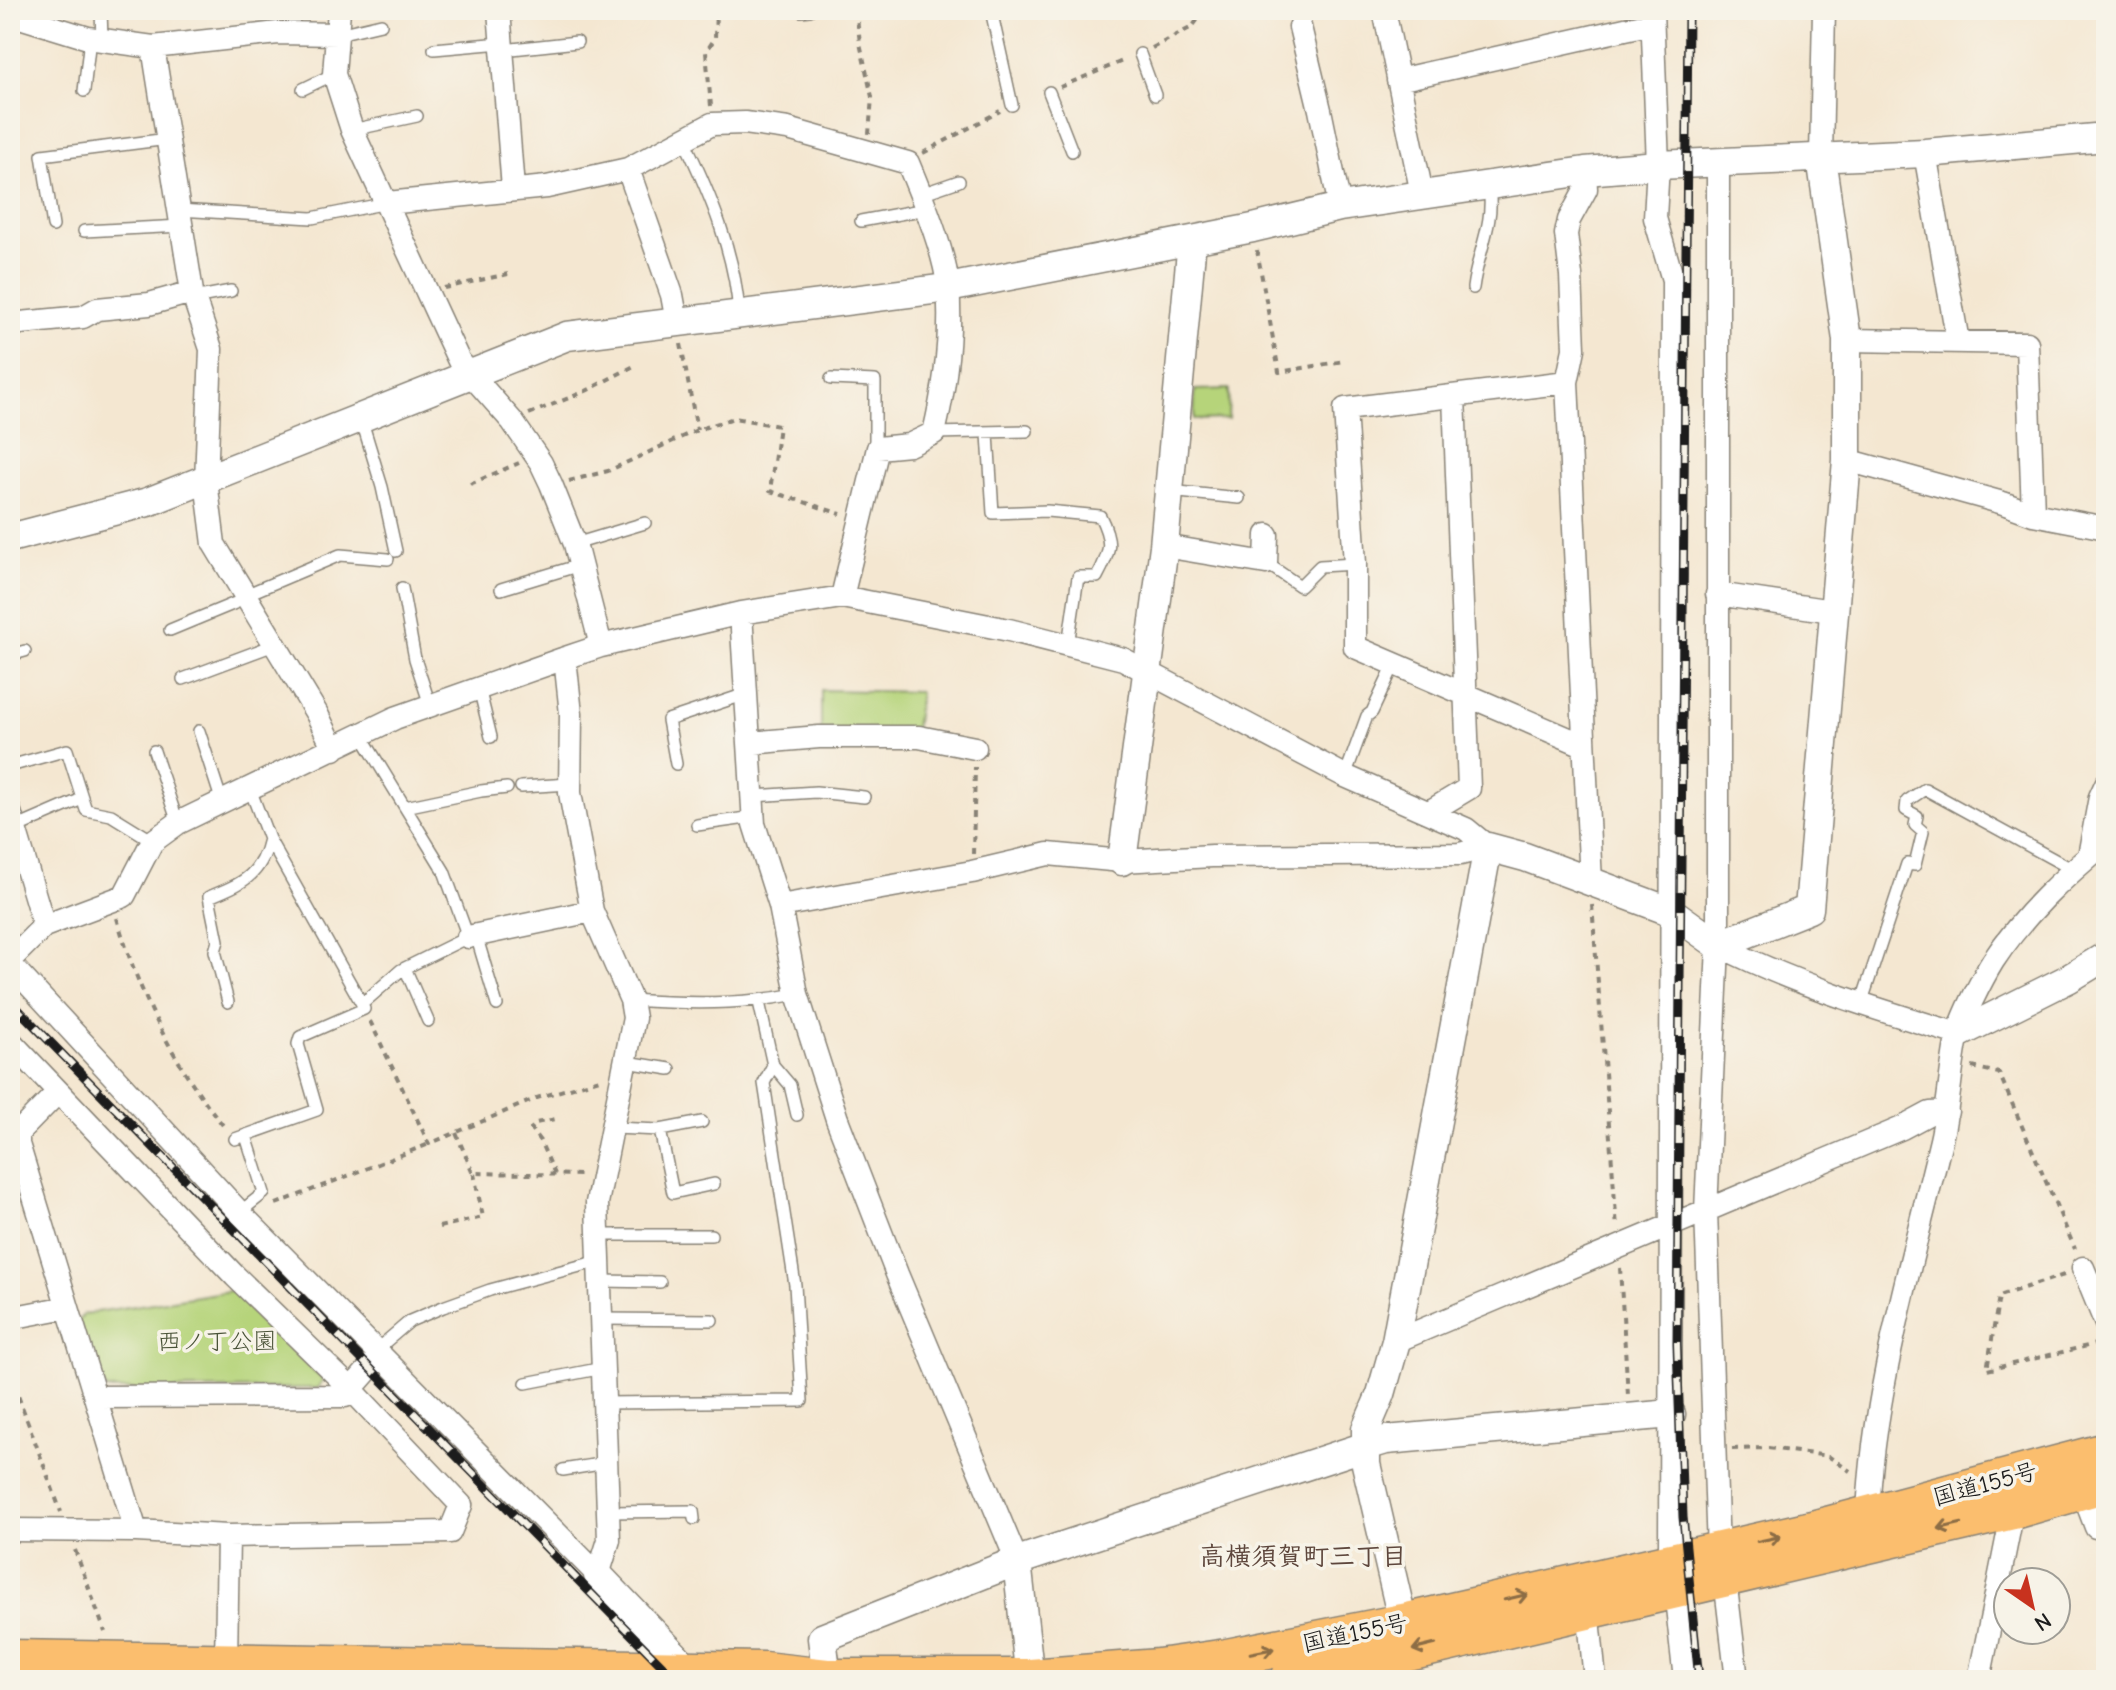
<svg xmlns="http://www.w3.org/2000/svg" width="2116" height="1690" font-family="'Comic Neue','Klee One',sans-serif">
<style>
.green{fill:#b6d47a;stroke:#69784b;stroke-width:2}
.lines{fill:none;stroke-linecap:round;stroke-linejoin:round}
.service-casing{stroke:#888276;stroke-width:14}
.minor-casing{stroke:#888276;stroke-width:25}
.tertiary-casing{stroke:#888276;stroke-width:31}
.trunk-casing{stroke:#888276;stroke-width:41}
.path{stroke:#888276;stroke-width:4;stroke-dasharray:6 6;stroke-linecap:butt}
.service{stroke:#fff;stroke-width:11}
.minor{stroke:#fff;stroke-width:22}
.tertiary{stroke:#fff;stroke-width:28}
.trunk{stroke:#fbbe6e;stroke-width:38}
.rail-casing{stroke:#1c1c1c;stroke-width:9}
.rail{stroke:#f7f3e8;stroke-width:6;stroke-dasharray:18;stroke-linecap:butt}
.oneway{stroke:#8c6d45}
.labels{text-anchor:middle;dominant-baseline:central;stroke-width:7;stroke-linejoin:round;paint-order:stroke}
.park-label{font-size:24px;fill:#4a5338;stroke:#f7f3e8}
.street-label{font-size:24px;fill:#1c1c1c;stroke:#f7f3e8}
.neighbourhood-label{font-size:26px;font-weight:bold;fill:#5e473d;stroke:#f7f3e8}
</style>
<rect width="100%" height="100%" fill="#f7f3e8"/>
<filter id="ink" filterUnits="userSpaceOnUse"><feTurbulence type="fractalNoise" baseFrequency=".0125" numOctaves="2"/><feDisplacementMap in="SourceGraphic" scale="16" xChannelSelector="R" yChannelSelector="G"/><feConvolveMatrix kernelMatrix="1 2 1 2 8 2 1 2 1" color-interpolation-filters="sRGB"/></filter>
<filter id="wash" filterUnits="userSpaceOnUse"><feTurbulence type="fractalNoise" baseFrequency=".006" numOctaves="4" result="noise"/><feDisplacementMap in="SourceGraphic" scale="32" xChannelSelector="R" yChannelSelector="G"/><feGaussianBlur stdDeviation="1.8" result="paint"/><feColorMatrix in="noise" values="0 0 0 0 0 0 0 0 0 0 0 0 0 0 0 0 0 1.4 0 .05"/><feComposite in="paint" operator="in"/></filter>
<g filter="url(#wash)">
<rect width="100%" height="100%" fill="#f4e7d1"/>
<path class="green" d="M1229 389 1228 419 1194 420 1195 390Z
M821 690 920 692 914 737H821Z
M235 1290 323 1380 318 1388 108 1390 100 1382 78 1321 84 1314Z"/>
</g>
<g filter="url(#ink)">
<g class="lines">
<defs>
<path id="service" d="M101 10 102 40
M991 10 1012 105
M801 11 810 10
M338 34 381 24
M434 49 501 43
M503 50 577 42
M1140 54 1155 95
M303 89 334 74
M84 91 90 38
M1049 92 1072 151
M352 130 417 116
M684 140C710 194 735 253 739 314
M921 194 959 181
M179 210 312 218 387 203
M861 221 926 209
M53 226 42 155 168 139
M84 231 182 226
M1473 288C1477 254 1495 223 1489 188
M194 298 231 291
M831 379 875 381V444L878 448
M361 418 382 487 396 551
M934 433 1027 431
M988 434 993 513 1047 511 1100 516C1113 542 1111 551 1097 577H1078L1068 645
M1169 491 1239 498
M575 544 645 523
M1266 563 1300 586 1320 566 1355 564
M402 588 415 659 430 705
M501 589 580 565
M170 630 245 599 250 593 340 555 388 559
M10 655 25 651
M183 679 274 645
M479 688 491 737
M199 731 222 802
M154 751 178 823
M676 764 668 720 746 694
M10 766 67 750 86 810 111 815 153 841
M1345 776 1367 716 1372 712 1395 663
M521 787 570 784
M250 789 269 839 362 1004 401 970 468 937 444 871 361 735
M752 796 816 792 864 797
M405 807 481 791 507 788
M697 825 754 817
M15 828 82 799
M476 935 497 1005
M405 968 428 1021
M631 1000C687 1004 741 1005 797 994
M228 1002 215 951 218 941 209 897C241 884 261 876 269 839
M759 1002 773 1065 790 1085 797 1115
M1861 1004 1907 864 1915 865 1923 832 1915 825 1917 816 1906 810 1907 801 1925 789 2066 866 2071 872
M627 1062 670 1069
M614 1128 660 1130 702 1122
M660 1130 673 1193 714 1184
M235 1139 317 1110 298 1044 300 1037 364 1009
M240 1212 264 1193 246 1136
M598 1235H711
M600 1281 660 1282
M601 1319 712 1320
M376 1350 410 1321 443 1307 490 1290 599 1261
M526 1383 603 1368
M604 1403 802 1401 795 1285 764 1083 773 1065
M563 1470 606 1463
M608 1512 693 1511 694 1519"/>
<path id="minor" d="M339 10 334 74 352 130 459 361 512 421 541 463 551 484 575 544 601 646
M499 10 513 189
M1384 10 1422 194
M1652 10 1658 165 1655 218 1673 280 1670 1561
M10 14 88 38 153 47 278 33 338 34
M1300 27 1320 110 1340 207
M153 47 192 292 211 349 206 481 214 544 317 714 334 749
M1398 80 1652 23
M1925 153 1958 342
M1821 157 1824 10
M628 169 672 295 677 322
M1585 171 1586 189 1569 220 1566 234 1571 275 1574 349 1567 382 1591 883
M387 203 547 187 628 169 712 124 745 123 788 129 908 163C921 194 945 252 948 286 952 334 945 387 934 433L909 445 878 448 842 597
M10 324 83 317 97 309 149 304 192 292
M1847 340 2027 343 2033 514
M1567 382 1345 409 1355 564V647L1583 745
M1847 460 2003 503 2033 514 2106 528
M1164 546 1266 563 1267 535
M1717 594 1832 611
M741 613 754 824 780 906 797 994 837 1119 897 1274 1017 1561
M749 743 819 737H919L975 748
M10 812 44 926
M1429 812 1469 788 1454 396
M2089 856 2100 797 2106 784
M780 906 972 872 1048 854 1122 861 1212 856 1460 854 1488 847
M468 937 592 911
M1718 945C1794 984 1876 1009 1958 1034
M10 960 44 926 124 896 152 842 178 823 395 718 565 658 601 646 741 613 842 597 1009 630 1123 659 1345 776 1466 829 1488 847
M10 964 241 1214 598 1575 609 1540 597 1203 634 1018 631 1000 592 911 570 793 571 714 565 658
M10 1041 235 1276 351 1389 461 1505 450 1532 228 1536 136 1531 10 1530
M58 1092 18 1133V1144L136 1531
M2083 1268 2106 1324
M10 1318 67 1307
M1396 1341 1902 1128 1930 1113 1947 1112
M95 1397 345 1396 381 1355
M2082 1490 2096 1527 2106 1528
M1868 1515C1873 1390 1912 1262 1941 1140 1949 1106 1950 1072 1957 1038 1961 1020 1983 977 1993 961 2023 915 2064 877 2106 842
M1718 1551 1706 1211 1718 945V162
M1725 1579 1737 1680
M1675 1589 1685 1680
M1588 1608 1595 1680
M226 1662 228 1536
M1979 1680 2013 1510"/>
<path id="tertiary" d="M10 538 148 502 567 336 948 288 1253 228 1340 207 1585 171 1658 165 1925 153 2106 137
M1122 861 1164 546 1192 240
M1958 1034 2068 979 2106 956
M1017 1561 1030 1680
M598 1575 688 1669
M1403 1623 1366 1464V1429L1381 1394 1396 1341 1488 847 1525 857 1672 912 1718 945 1809 909 1847 460V340L1821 157
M827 1678 822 1638 1017 1561 1366 1446 1386 1440 1671 1414"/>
<path id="trunk" d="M10 1659 764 1671 827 1678H1030L1159 1668 1227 1658 1403 1623 1812 1530 2106 1452
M1289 1680 2013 1510 2106 1483"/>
</defs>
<use href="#service" class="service-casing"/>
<use href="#minor" class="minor-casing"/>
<use href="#tertiary" class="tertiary-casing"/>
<use href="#trunk" class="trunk-casing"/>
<path class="path" d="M856 10 860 43 872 97 869 134
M1152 48 1192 27 1205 10
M1060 87 1125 60
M711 106 706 52 715 38 716 10
M923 153 1000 111
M1257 250 1279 372 1344 361
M444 288 508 274
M681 344 697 430
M529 414 586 391 634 366
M569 481 608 471 697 430 734 418 779 426 770 491 841 514
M470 484 519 463
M973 854 975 767
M1592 905 1617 1228
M117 918C139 996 175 1066 226 1129
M370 1021 429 1144 537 1098 603 1078
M1972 1067 1999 1073 2075 1249
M456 1133 473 1173 584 1175
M555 1174 540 1141 531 1129 536 1123 560 1118
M276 1204 429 1144
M439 1227 483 1217 474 1174
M1620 1268 1628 1395
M2064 1275 1999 1296 1987 1370 2100 1343
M10 1374 61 1512
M1732 1449 1768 1448 1828 1456 1850 1471
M75 1550 105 1632"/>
<use href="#service" class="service"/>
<use href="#minor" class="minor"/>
<use href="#tertiary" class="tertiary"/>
<use href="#trunk" class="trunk"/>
<defs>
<path id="rail" d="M1688 10 1677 1344 1683 1517 1699 1680
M10 1001 676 1680"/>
</defs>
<use href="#rail" class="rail-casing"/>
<use href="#rail" class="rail"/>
</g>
<defs><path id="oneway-shaft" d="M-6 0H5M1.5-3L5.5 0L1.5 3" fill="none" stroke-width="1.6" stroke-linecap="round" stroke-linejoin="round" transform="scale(2)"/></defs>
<g class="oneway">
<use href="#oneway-shaft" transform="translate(1950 1526) rotate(167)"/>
<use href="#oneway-shaft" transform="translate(1769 1539) rotate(-12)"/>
<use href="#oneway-shaft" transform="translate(1516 1597) rotate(-13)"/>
<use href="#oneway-shaft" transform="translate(1424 1647) rotate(166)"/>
<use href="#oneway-shaft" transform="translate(1262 1651) rotate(-11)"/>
</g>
</g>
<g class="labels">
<g class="park-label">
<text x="217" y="1341">西ノ丁公園</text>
</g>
<g class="street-label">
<text transform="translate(1985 1484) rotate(-15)">国道155号</text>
<text transform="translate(1355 1633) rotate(-12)">国道155号</text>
</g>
<g class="neighbourhood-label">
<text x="1303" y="1557">高横須賀町三丁目</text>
</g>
</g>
<rect width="2116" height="1690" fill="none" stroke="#f7f3e8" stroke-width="40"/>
<g transform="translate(2032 1606) rotate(146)"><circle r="38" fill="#f7f3e8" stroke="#9f9d96" stroke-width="2"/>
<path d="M0-6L14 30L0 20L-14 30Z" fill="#c8321e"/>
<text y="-12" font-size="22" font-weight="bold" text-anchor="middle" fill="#1c1c1c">N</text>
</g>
</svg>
